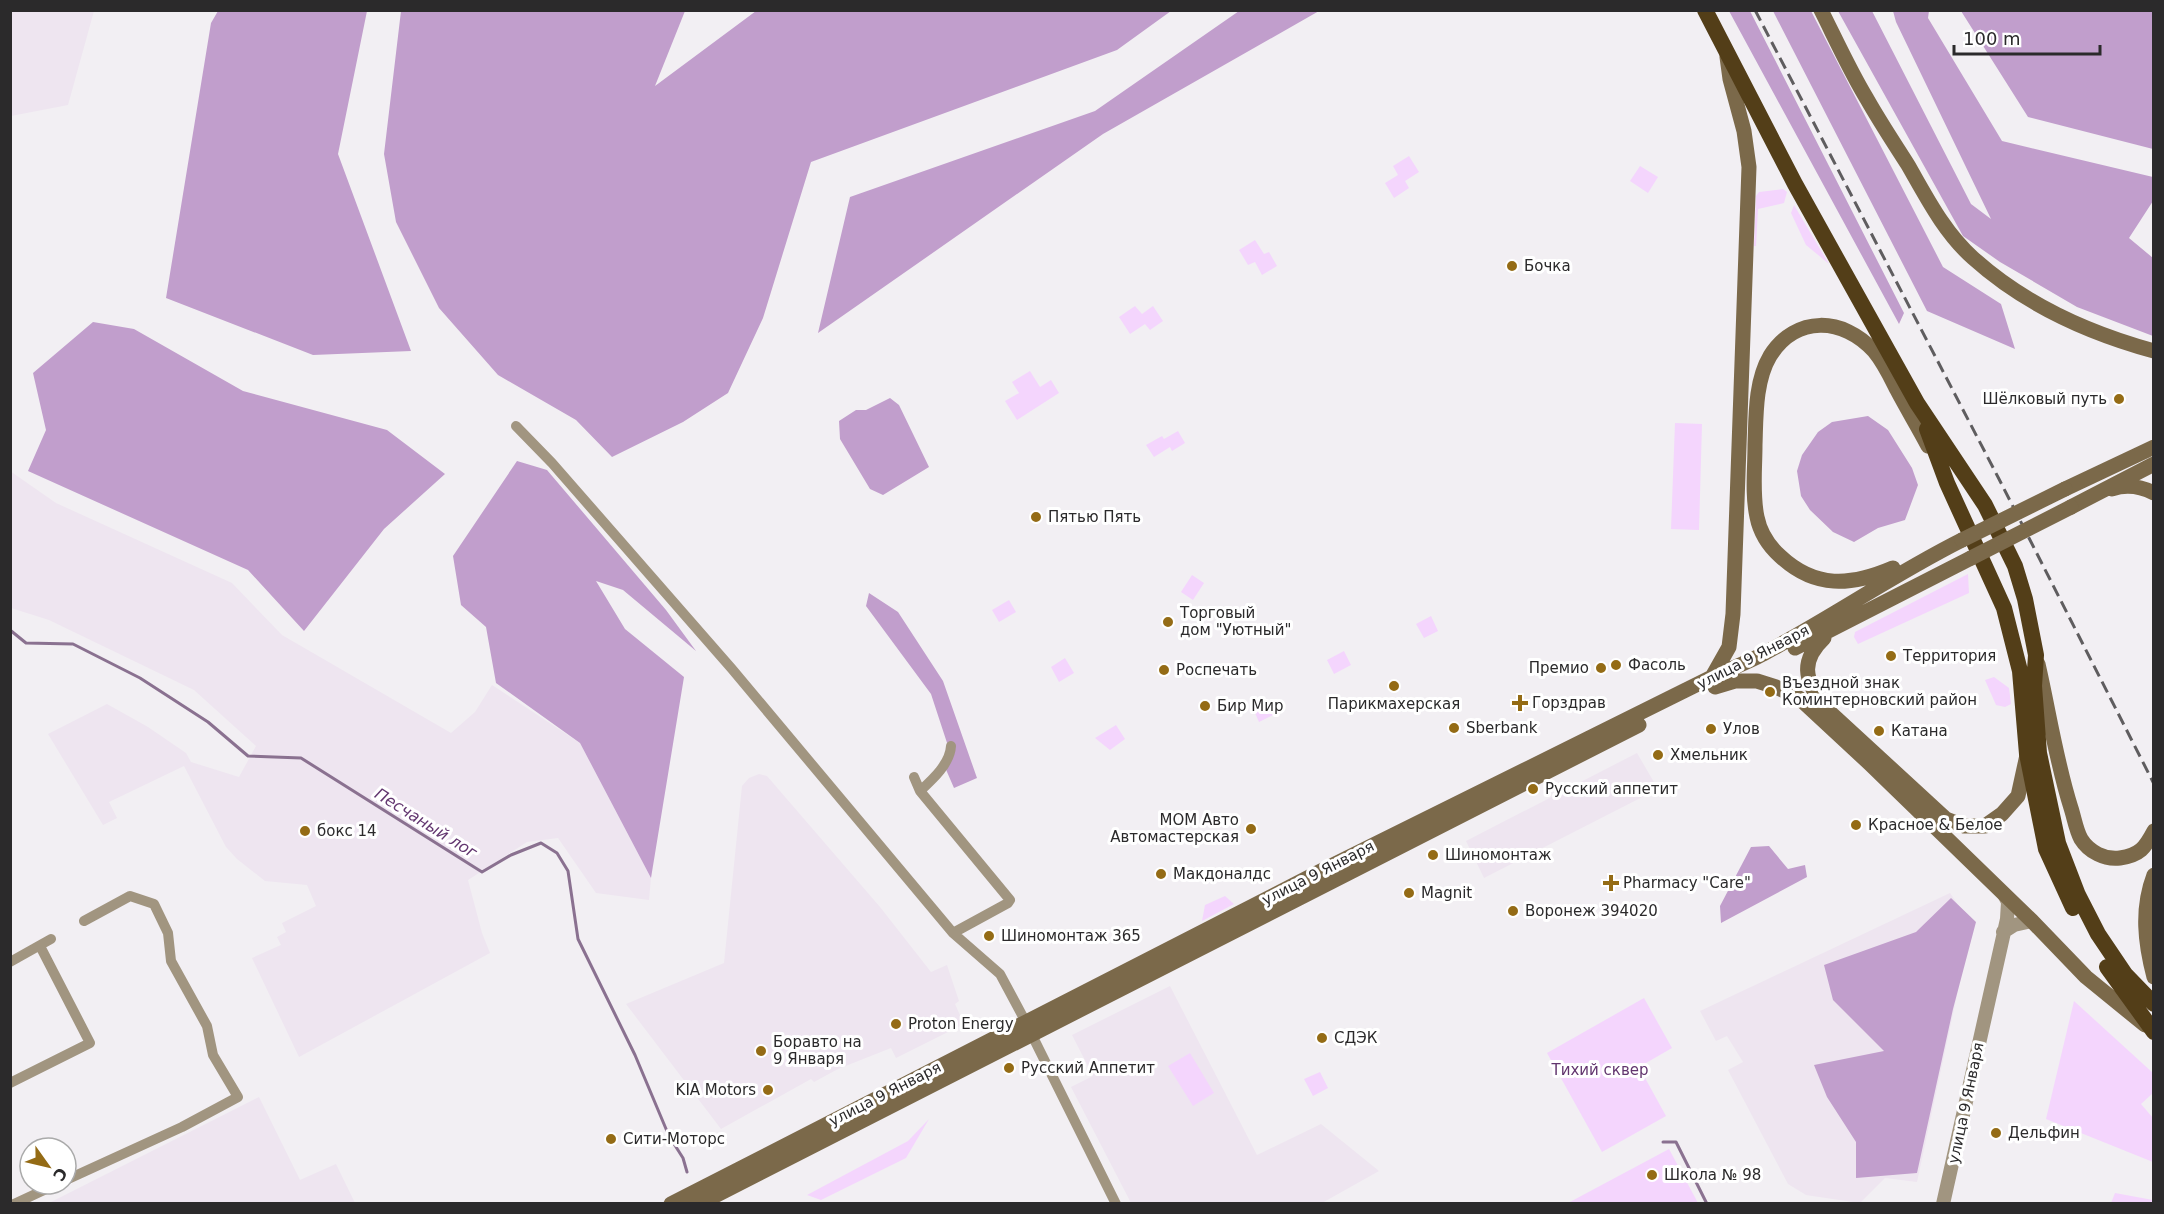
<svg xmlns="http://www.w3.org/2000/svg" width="2164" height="1214" font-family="'DejaVu Sans',sans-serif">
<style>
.built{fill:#eee5f0}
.green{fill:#f4d5fd}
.forest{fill:#c19ecc}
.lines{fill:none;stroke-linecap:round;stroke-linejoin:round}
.stream{stroke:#8a7190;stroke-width:3}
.minor{stroke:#a19580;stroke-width:10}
.tertiary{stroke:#a19580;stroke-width:14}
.secondary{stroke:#7b694a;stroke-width:15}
.trunk{stroke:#533e18;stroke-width:16}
.rail{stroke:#5f5d5f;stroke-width:3;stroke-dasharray:12 6;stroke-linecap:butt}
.secondary-bridge{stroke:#7b694a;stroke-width:15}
.poi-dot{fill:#946b15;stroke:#fff;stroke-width:2}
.labels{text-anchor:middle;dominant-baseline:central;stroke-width:6;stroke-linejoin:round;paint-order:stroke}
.poi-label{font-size:15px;fill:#2b2a2b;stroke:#fff;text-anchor:start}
.street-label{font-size:15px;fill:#2b2a2b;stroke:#fff}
.park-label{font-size:15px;fill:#62356e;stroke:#fff}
.water-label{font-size:16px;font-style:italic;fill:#633770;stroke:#fff}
</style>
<rect width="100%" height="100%" fill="#f2eff3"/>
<path class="built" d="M11 10 94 11 68 105 11 116Z
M10 471 56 503 232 583 282 635 451 733 475 712 492 685 580 743 651 878 649 900 596 893 558 838 527 842 468 880 482 933 490 953 299 1057 252 958 281 945 277 937 286 932 282 923 316 906 307 885 265 881 237 859 226 847 184 766 109 802 117 818 103 825 48 734 107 704 148 727 186 753 191 762 239 777 256 746 194 690 49 620 11 608Z
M1637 753 1658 789 1484 878 1466 841Z
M759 774 767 776 880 907 931 972 947 965 959 1001 955 1004 964 1024 896 1058 891 1048 838 1069 814 1082 811 1079 721 1129 626 1004 724 963 742 786 749 778Z
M1950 893 1972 925 1917 1182 1885 1178 1860 1203 1806 1195 1788 1184 1728 1070 1743 1062 1727 1036 1716 1041 1700 1011Z
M1170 986 1257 1155 1321 1124 1379 1171 1322 1203H1131L1071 1087 1093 1076 1072 1035Z
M259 1097 300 1180 336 1164 355 1203H49Z"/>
<path class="green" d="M1409 156 1419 172 1405 181 1409 188 1394 198 1385 183 1398 175 1393 166Z
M1640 166 1658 177 1648 193 1630 181Z
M1783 189 1787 192 1784 203 1758 209 1756 246H1754L1756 196 1759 192Z
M1794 205 1829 264 1806 245 1791 213Z
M1255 240 1264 254 1269 252 1277 266 1262 275 1255 262 1248 265 1239 250Z
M1135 306 1142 314 1153 306 1163 321 1150 330 1145 324 1130 334 1119 317Z
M1030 371 1040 387 1051 380 1059 393 1017 420 1005 401 1019 393 1012 382Z
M1675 423 1702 424 1699 530 1671 529Z
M1178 431 1185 443 1172 451 1170 447 1154 457 1146 445 1162 436 1164 439Z
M1968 574 1969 593 1858 644 1854 637 1855 632Z
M1192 575 1204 583 1193 600 1181 592Z
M1009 600 1016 612 999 622 992 610Z
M1431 616 1438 631 1424 638 1416 624Z
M1344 651 1351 665 1334 674 1327 660Z
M1065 658 1074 673 1059 682 1051 667Z
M1994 677 2009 688 2011 704 2005 707 1996 705 1985 680Z
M1266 700 1273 715 1259 722 1252 706Z
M1116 725 1125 739 1110 750 1095 738Z
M1225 896 1234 904 1202 921 1205 905Z
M1644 998 1672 1048 1639 1067 1666 1116 1602 1152 1547 1053Z
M2074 1001 2153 1073V1093L2141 1104 2153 1118V1162L2046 1119Z
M1190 1053 1214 1093 1193 1106 1168 1066Z
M1320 1072 1328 1088 1313 1096 1304 1079Z
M929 1119 906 1158 821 1200 807 1195 908 1141Z
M1669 1149 1698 1203H1568Z
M2115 1193 2153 1200V1203H2111Z"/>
<path class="forest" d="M218 11H367L338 154 411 351 313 355 166 298 211 23Z
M401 11H685L655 86 756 11H1171L1117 50 811 162 763 318 728 393 683 422 612 457 576 420 498 375 439 308 396 222 384 154Z
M1239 11H1319L1103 134 818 333 850 197 1095 111Z
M1729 11H1750L1904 313 1899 324Z
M1773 11H1811L1943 267 2001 304 2015 349 1927 311Z
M1838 11H1872L1971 204 1991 219 1896 22 1893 11H1929L1928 18 2002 141 2153 177V201L2129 238 2153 258V336L2077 307 2000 262 1963 236Z
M1961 11H2153V149L2028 117Z
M93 322 134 329 243 391 387 430 445 474 384 529 304 631 248 570 28 471 46 430 33 373Z
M890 398 899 405 929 467 883 495 870 489 840 439 839 421 856 410H866Z
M1868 416 1888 430 1912 468 1918 485 1905 520 1878 528 1854 542 1833 532 1810 510 1801 496 1797 471 1802 455 1818 432 1832 422Z
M517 461 547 470 666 610 696 651 623 590 596 581 625 629 684 677 651 878 580 743 496 683 486 627 461 605 453 556Z
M869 593 898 612 943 681 977 778 954 788 944 765 950 752 931 694 866 606Z
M1769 846 1788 869 1805 865 1807 877 1721 923 1720 906 1751 847Z
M1951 898 1976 922 1953 1009 1917 1173 1856 1178V1142L1827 1097 1814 1065 1884 1051 1833 1000 1824 965 1916 932Z"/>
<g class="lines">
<path class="stream" d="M10 630 26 643 73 644 140 678 208 722 248 756 301 758 482 872 511 855 541 843 557 853 568 871 578 939 635 1055 669 1136 683 1158 687 1172
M1663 1142H1676L1707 1204"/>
<path class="minor" d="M516 426 552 463 732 669 953 933 1000 974 1022 1015 1116 1204
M951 746C950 764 932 780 920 791L1010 900 1008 903 953 933
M914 777 920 791
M10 962 51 939
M10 1083 90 1043 40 946
M66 1180 182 1127 238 1097 213 1055 207 1026 171 961 168 933 154 904 130 896 84 921
M14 1204 57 1184"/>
<path class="tertiary" d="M2003 932 2014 925 2032 921
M1943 1204 2007 919 2008 902 2004 894"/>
<path class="secondary" d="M1821 10C1836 40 1850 71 1867 99 1880 122 1894 143 1908 165 1927 198 1944 232 1973 258 2024 304 2088 333 2154 351
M2065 489 2154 447
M2112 489C2126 484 2140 486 2154 493
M2071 507 2154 464
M1893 568C1851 586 1815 589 1780 556 1769 546 1760 532 1757 517 1752 494 1755 469 1755 445 1756 417 1755 381 1770 356 1796 315 1843 317 1874 351 1884 363 1890 376 1897 390 1907 409 1918 427 1928 446
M1824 638C1800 661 1805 679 1822 705L1946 819 1964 826H1985L2002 814 2018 796 2027 755
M1795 648 1971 558
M2038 664C2049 712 2056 761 2071 808 2074 817 2076 830 2081 839 2089 852 2105 860 2120 858 2140 855 2145 848 2154 831
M1712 677 1729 647 1733 614 1749 167 1744 131 1730 79 1727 57
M1715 687 1735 681H1757L1776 687 1799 698 1869 763 2032 921 2086 977 2145 1025
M2154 875C2141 909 2145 943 2154 977
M671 1204 1319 872 1712 677C1729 669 1747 663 1763 654 1831 618 1894 574 1962 540
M699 1204 1639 725"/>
<path class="trunk" d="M1705 10 1795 184 1917 403 1985 505 2015 566 2025 599 2036 655 2034 686 2039 753 2058 843 2078 895 2098 934 2125 974 2154 1004
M1927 429 1947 483 2004 608 2020 671 2027 754 2046 849 2073 908
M2107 967 2154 1032"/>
<path class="rail" d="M1755 10 1999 479 2154 784"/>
<path class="secondary-bridge" d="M1962 540 2065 489
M1971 558 2071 507"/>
</g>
<g class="poi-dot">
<circle cx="1512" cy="266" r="6"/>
<circle cx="2119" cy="399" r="6"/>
<circle cx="1036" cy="517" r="6"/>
<circle cx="1168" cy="622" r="6"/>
<circle cx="1891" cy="656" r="6"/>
<circle cx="1616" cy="665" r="6"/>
<circle cx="1601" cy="668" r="6"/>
<circle cx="1164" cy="670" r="6"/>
<circle cx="1394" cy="686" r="6"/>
<circle cx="1770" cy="692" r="6"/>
<path d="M1517 694h6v6h6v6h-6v6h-6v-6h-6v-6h6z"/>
<circle cx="1205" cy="706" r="6"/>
<circle cx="1454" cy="728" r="6"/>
<circle cx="1711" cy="729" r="6"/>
<circle cx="1879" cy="731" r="6"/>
<circle cx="1658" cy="755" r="6"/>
<circle cx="1533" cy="789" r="6"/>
<circle cx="1856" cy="825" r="6"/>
<circle cx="1251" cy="829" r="6"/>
<circle cx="305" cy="831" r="6"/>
<circle cx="1433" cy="855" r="6"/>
<circle cx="1161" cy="874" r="6"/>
<path d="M1608 874h6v6h6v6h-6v6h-6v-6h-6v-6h6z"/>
<circle cx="1409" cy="893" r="6"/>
<circle cx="1513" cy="911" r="6"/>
<circle cx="989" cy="936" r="6"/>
<circle cx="896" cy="1024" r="6"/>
<circle cx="1322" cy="1038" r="6"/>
<circle cx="761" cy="1051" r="6"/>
<circle cx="1009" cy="1068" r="6"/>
<circle cx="768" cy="1090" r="6"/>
<circle cx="1996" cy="1133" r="6"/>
<circle cx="611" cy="1139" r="6"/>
<circle cx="1652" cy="1175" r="6"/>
</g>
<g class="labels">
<g class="poi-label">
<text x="1524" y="266">Бочка</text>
<text x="2107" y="399" text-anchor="end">Шёлковый путь</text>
<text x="1048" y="517">Пятью Пять</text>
<text x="1180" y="613">Торговый<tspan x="1180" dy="17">дом "Уютный"</tspan></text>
<text x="1903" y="656">Территория</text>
<text x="1628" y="665">Фасоль</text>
<text x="1589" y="668" text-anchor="end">Премио</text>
<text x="1176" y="670">Роспечать</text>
<text x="1782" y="683">Въездной знак<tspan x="1782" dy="17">Коминтерновский район</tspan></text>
<text x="1532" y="703">Горздрав</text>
<text x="1394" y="704" text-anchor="middle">Парикмахерская</text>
<text x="1217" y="706">Бир Мир</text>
<text x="1466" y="728">Sberbank</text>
<text x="1723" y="729">Улов</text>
<text x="1891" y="731">Катана</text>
<text x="1670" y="755">Хмельник</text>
<text x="1545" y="789">Русский аппетит</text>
<text x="1239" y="820" text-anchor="end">МОМ Авто<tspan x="1239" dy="17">Автомастерская</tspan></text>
<text x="1868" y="825">Красное &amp; Белое</text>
<text x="317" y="831">бокс 14</text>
<text x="1445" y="855">Шиномонтаж</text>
<text x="1173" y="874">Макдоналдс</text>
<text x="1623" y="883">Pharmacy "Care"</text>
<text x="1421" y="893">Magnit</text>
<text x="1525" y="911">Воронеж 394020</text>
<text x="1001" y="936">Шиномонтаж 365</text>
<text x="908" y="1024">Proton Energy</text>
<text x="1334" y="1038">СДЭК</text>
<text x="773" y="1042">Боравто на<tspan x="773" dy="17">9 Января</tspan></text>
<text x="1021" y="1068">Русский Аппетит</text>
<text x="756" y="1090" text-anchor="end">KIA Motors</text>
<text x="2008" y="1133">Дельфин</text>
<text x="623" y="1139">Сити-Моторс</text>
<text x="1664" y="1175">Школа № 98</text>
</g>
<g class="street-label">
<text transform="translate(1753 657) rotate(-27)">улица 9 Января</text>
<text transform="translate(1318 873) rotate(-27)">улица 9 Января</text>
<text transform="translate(885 1094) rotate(-27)">улица 9 Января</text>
<text transform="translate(1966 1103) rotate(-78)">улица 9 Января</text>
</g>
<g class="park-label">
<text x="1600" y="1070">Тихий сквер</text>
</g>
<g class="water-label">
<text transform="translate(426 823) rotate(32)">Песчаный лог</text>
</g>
</g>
<rect width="2164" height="1214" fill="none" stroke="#2b2a2b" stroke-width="24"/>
<g transform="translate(48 1166) rotate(124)"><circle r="28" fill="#ffffff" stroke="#aaaaaa" stroke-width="1.5"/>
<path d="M0-4.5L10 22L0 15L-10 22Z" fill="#946b15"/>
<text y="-9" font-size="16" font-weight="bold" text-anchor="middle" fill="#2b2a2b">С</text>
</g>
<path d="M1954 45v9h146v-9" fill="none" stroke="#2b2a2b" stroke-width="3"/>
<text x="1963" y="45" font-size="18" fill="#2b2a2b" stroke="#ffffff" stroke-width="4.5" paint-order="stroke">100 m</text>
</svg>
